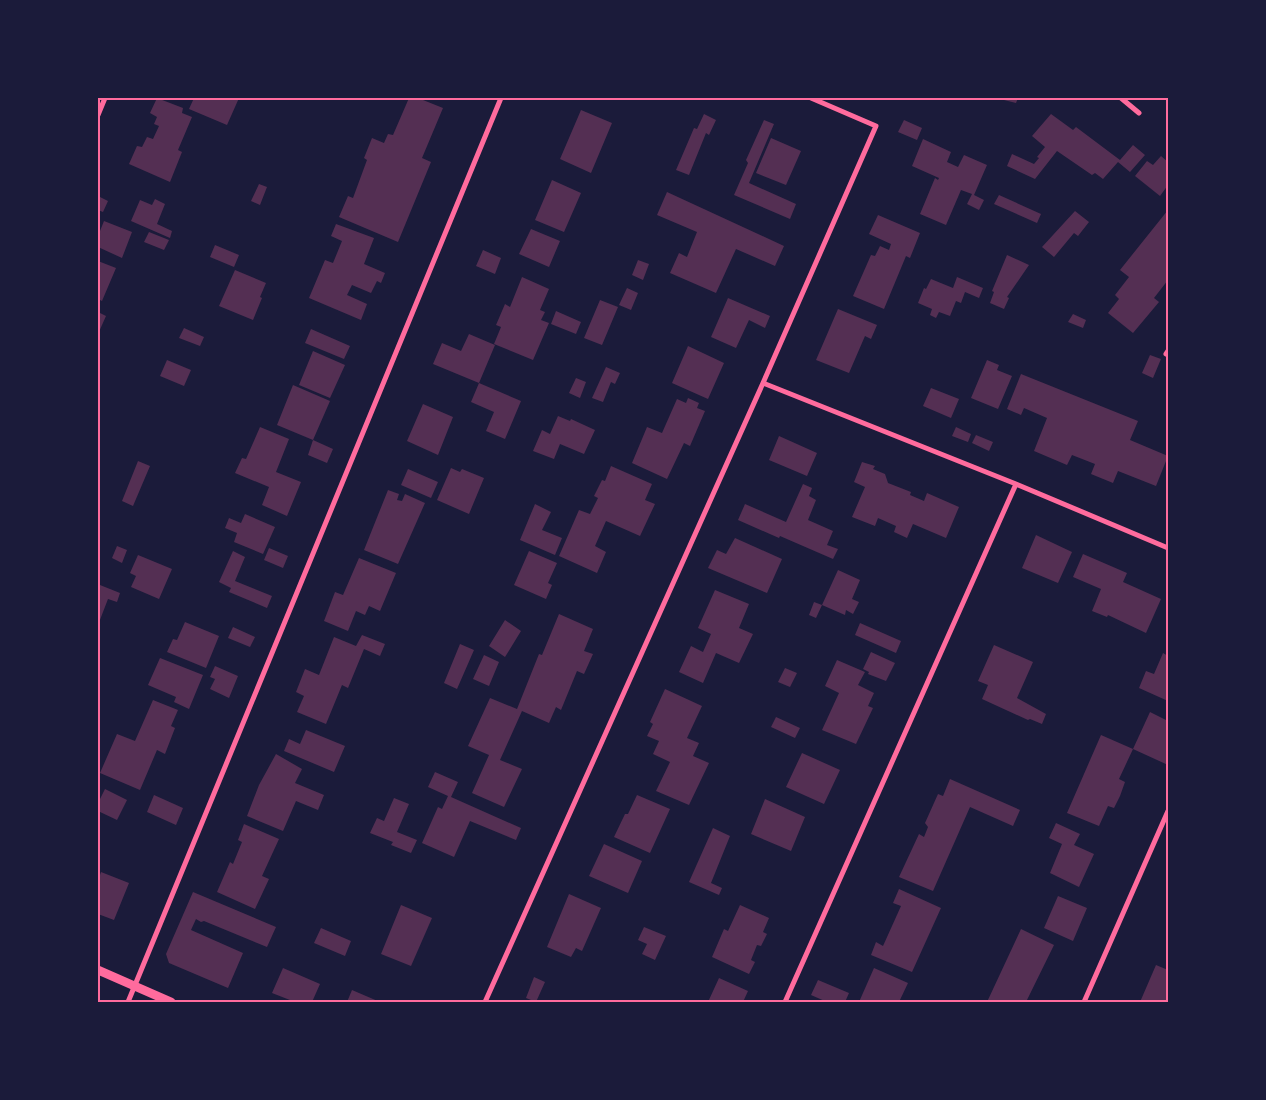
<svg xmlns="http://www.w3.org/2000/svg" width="1266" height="1100" font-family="'Golos Text',sans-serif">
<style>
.building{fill:#542f53}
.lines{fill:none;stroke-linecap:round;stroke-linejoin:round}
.minor{stroke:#ff6b9d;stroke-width:5}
.tertiary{stroke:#ff6b9d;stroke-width:9}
.neatline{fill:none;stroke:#ff6b9d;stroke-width:2}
</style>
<rect width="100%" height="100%" fill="#1b1b3a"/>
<path class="building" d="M157 98 183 108 182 113 192 117 178 150 182 152 170 182 129 164 137 146 142 147 147 137 153 139 159 126 154 124 157 117 150 113Z
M194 98H239L227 125 189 109Z
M409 98H418L443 108 422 158 431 162 398 242 339 217 348 196 353 198 367 160 364 158 372 138 384 143 388 134 393 135Z
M996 98H1018L1016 103Z
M581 110 612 123 591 173 560 159Z
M704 114 716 120 709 135 706 133 689 175 676 170 694 128 697 129Z
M1051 114 1073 130 1076 127 1120 160 1133 145 1145 155 1130 172 1118 162 1103 179 1095 173 1092 175 1057 151 1035 179 1007 166 1012 154 1034 164 1039 158 1037 157 1045 147 1032 136Z
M764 120 774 124 749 183 796 204 790 219 734 195 748 163 746 160Z
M904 120 922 128 917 140 898 132Z
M771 138 801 151 786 185 756 173Z
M923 139 951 152 947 162 958 167 964 155 987 165 974 195 984 200 979 210 967 204 972 194 961 190 946 225 920 214 935 178 938 180 939 178 912 166Z
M1161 156 1168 162V185L1160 196 1135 176 1147 161 1153 165Z
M552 180 581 193 564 232 535 220Z
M259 184 267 187 260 205 251 201Z
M667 192 784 246 775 266 736 249 716 293 670 273 679 253 687 257 697 232 657 215Z
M999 195 1041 214 1037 223 994 204Z
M98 196 108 201 103 212 98 210Z
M155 199 165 204 157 224 172 231 170 238 131 221 140 200 152 205Z
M1168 210V280L1154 298 1159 302 1133 333 1108 313 1119 299 1115 295 1129 277 1120 270Z
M1075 211 1089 222 1078 236 1074 233 1054 257 1042 247Z
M878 215 920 233 910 258 906 256 884 309 853 296 871 255 875 256 880 246 889 250 891 244 869 234Z
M104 221 132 232 122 258 98 247V236Z
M336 224 374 238 364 264 385 273 381 283 377 281 371 293 352 285 347 295 367 304 361 320 309 298 325 260 333 263 342 241 331 236Z
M531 229 560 241 549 267 519 254Z
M149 232 169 240 164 250 144 242Z
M215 245 239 255 234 267 210 257Z
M483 250 501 258 495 274 476 266Z
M1007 255 1029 265 1007 297 1009 298 1004 309 990 303 994 292 992 291Z
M638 260 649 264 643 280 632 275Z
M98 261 116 268 102 301 98 299Z
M235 270 266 283 260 297 262 298 253 320 219 306Z
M522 277 549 289 540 310 545 312 541 320 549 323 533 360 494 344 501 327 496 325 505 304 510 307Z
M957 277 983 288 979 298 965 292 961 303 956 301 950 316 939 312 936 318 930 315 932 309 918 303 924 288 926 289 931 279 953 288Z
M627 288 638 293 631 310 619 305Z
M728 298 770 316 765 328 749 320 736 348 711 337Z
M600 300 618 307 602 345 584 338Z
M838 309 877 325 871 339 865 336 849 373 816 360Z
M556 311 581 322 576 334 551 324Z
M98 312 106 316 98 334Z
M1073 314 1086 320 1083 328 1068 322Z
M184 328 204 337 200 346 179 338Z
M311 329 350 346 344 359 305 343Z
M469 334 495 345 479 383 433 364 442 343 461 351Z
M688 346 724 363 708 399 672 383Z
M313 351 345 365 330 398 299 385Z
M1150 355 1161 359 1153 378 1142 373Z
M167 360 191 370 184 386 160 376Z
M987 360 999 365 997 370 1012 376 998 409 971 398Z
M606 367 620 373 615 384 611 382 603 402 592 398Z
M1021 374 1138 421 1130 440 1168 456 1156 486 1118 471 1113 483 1091 474 1095 464 1072 455 1067 465 1034 451 1047 418 1024 408 1021 415 1007 409Z
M576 378 586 382 580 398 569 393Z
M479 383 521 401 505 439 486 431 494 412 471 402Z
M293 385 330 401 313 440 277 425Z
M931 388 959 399 951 418 923 406Z
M688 398 699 403 697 408 705 411 690 446 684 443 667 479 632 463 647 427 662 433 677 399 686 403Z
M423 404 453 417 438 455 407 441Z
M558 416 570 421 571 419 595 430 584 454 560 444 554 459 533 451 542 430 550 434Z
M260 427 289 439 276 472 301 482 287 516 262 505 269 487 235 473 242 458 246 459Z
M956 427 971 434 968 442 952 436Z
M976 435 993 442 989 451 972 443Z
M779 436 817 453 807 476 769 460Z
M313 440 333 449 327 463 308 455Z
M138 461 150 466 133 506 122 501Z
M862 462 875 466 873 469 885 474 888 483 911 492 910 495 924 501 927 493 959 507 946 538 913 524 907 538 894 532 896 526 878 518 875 526 852 517 865 487 854 482Z
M611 466 652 484 645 500 655 504 640 536 606 521 595 546 606 552 597 573 559 556 579 510 590 514 598 498 594 496 602 480 605 481Z
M451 468 460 472 462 469 484 478 469 514 437 500Z
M408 469 438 482 431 498 401 485Z
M803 484 812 488 809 496 816 500 808 520 833 531 827 545 838 549 833 559 780 536 779 538 738 520 745 504 786 522Z
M388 490 399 494 397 500 402 501 405 494 425 503 398 564 364 550Z
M535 504 551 512 542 530 562 538 555 555 520 540Z
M245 514 275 527 263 554 234 542 237 533 225 528 229 518 241 523Z
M1036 535 1072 552 1058 583 1022 568Z
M735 538 782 559 767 593 708 568 717 550 726 554Z
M117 546 127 550 122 563 112 558Z
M269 548 288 556 283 568 264 560Z
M233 551 245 557 235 581 272 596 267 608 229 592 231 588 219 582Z
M529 551 557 563 548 583 552 585 546 599 514 585Z
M1083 554 1127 573 1123 582 1161 599 1146 633 1108 615 1107 617 1092 611 1101 589 1073 577Z
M138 555 172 569 159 599 131 587 136 576 130 573Z
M359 558 396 573 380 611 369 606 365 615 356 611 348 631 324 621 335 592 343 595Z
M838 570 860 580 852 599 859 602 853 614 846 610 845 615 822 605Z
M100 585 120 593 117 602 108 599 98 625V591Z
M715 590 749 604 739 628 753 634 739 663 716 653 703 683 679 672 691 646 703 652 711 634 698 628Z
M814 602 822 605 816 618 809 615Z
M559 614 593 629 584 651 593 654 584 674 577 671 561 710 556 707 549 723 522 711 500 760 522 769 504 807 472 793 489 755 468 746 490 698 517 709 539 654 542 655Z
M505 620 521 631 505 657 489 646Z
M185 622 219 636 206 668 167 652 173 639 177 640Z
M860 623 901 641 896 653 855 635Z
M233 627 255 637 250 647 228 638Z
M362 635 385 644 380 656 364 649 348 688 342 685 326 724 297 712 304 696 296 692 305 669 319 675 334 637 356 646Z
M460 644 474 650 457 689 444 683Z
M994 645 1033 662 1017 698 1046 714 1042 724 1030 719 1028 720 982 699 988 685 978 681Z
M871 652 895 663 886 681 868 674 869 672 863 669Z
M1163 653 1168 656V701L1139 688 1146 671 1154 674Z
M484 655 499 662 489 686 473 679Z
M160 658 203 675 189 709 174 702 176 697 148 685Z
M837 660 865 672 858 685 874 693 868 706 873 708 856 744 822 730 839 693 825 686Z
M215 666 238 676 229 698 210 689 215 679 210 677Z
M785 668 797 673 790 687 778 682Z
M665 689 702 706 687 738 699 743 693 756 709 763 689 805 656 791 670 762 653 754 659 741 647 736 653 724 650 722Z
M153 700 178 710 171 726 175 728 165 754 157 750 140 790 100 773 117 734 135 741Z
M1150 712 1168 721V765L1133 749Z
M776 717 800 728 795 738 771 727Z
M306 730 345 746 334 772 284 751 289 739 300 744Z
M1101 735 1133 749 1119 779 1125 782 1120 796 1114 808 1108 806 1099 826 1067 813Z
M802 753 840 770 824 804 786 787Z
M276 754 302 769 295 783 324 795 318 810 296 801 283 831 247 816 259 785Z
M435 772 458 782 451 797 521 828 516 840 470 821 454 857 422 843 438 807 442 809 448 796 428 787Z
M950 779 1020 810 1013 826 970 807 933 891 899 877 919 834 924 837 928 827 925 823 938 794 943 796Z
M105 789 127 800 117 820 98 811V803Z
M154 795 183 808 176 825 147 812Z
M637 795 670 809 650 853 614 837 625 814H628Z
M394 798 409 804 397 832 417 840 411 853 391 845 393 842 370 833 377 818 384 821Z
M765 799 805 817 791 851 751 834Z
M1056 823 1080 834 1074 845 1094 854 1079 887 1050 873 1062 844 1049 838Z
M244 824 279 839 262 876 269 879 255 909 217 892 230 862 233 864 242 842 238 840Z
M713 828 730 836 711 883 722 888 719 895 689 882Z
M604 844 642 861 628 893 589 876Z
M101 872 129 883 114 920 98 914V881Z
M899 889 941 908 912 972 871 955 876 942 883 946 901 906 893 903Z
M193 892 276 927 267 947 204 921 201 922 196 919 191 930 243 953 228 988 169 963 166 954Z
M569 894 601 908 582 951 576 948 571 957 547 947Z
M1058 896 1087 908 1073 941 1044 928Z
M401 905 432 918 411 966 381 954Z
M740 905 769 918 763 932 767 934 761 946 757 945 751 960 755 962 749 974 712 957 724 929 728 931Z
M644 927 666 936 655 960 642 954 647 944 638 940Z
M321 928 351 941 345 956 314 943Z
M1021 929 1054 945 1026 1002H987Z
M1156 965 1168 970V1002H1140Z
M283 968 320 984 312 1002H295L272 993Z
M874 968 908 983 899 1002H859Z
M534 977 545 982 536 1002 526 998Z
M719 978 748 991 743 1002H708Z
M818 980 849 993 845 1002H827L811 995Z
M352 990 380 1002H347Z"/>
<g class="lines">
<path class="minor" d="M1121 98 1139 113
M98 115 105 98
M1166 354 1168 351
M763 383 1016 484 1168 548
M128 1002 501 98
M485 1002 763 383 876 126 811 98
M785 1002 1016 484
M1084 1002 1168 811"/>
<path class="tertiary" d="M98 970 171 1002"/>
</g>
<rect width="1266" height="1100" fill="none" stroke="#1b1b3a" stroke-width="198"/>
<rect x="99" y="99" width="1068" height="902" class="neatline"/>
</svg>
